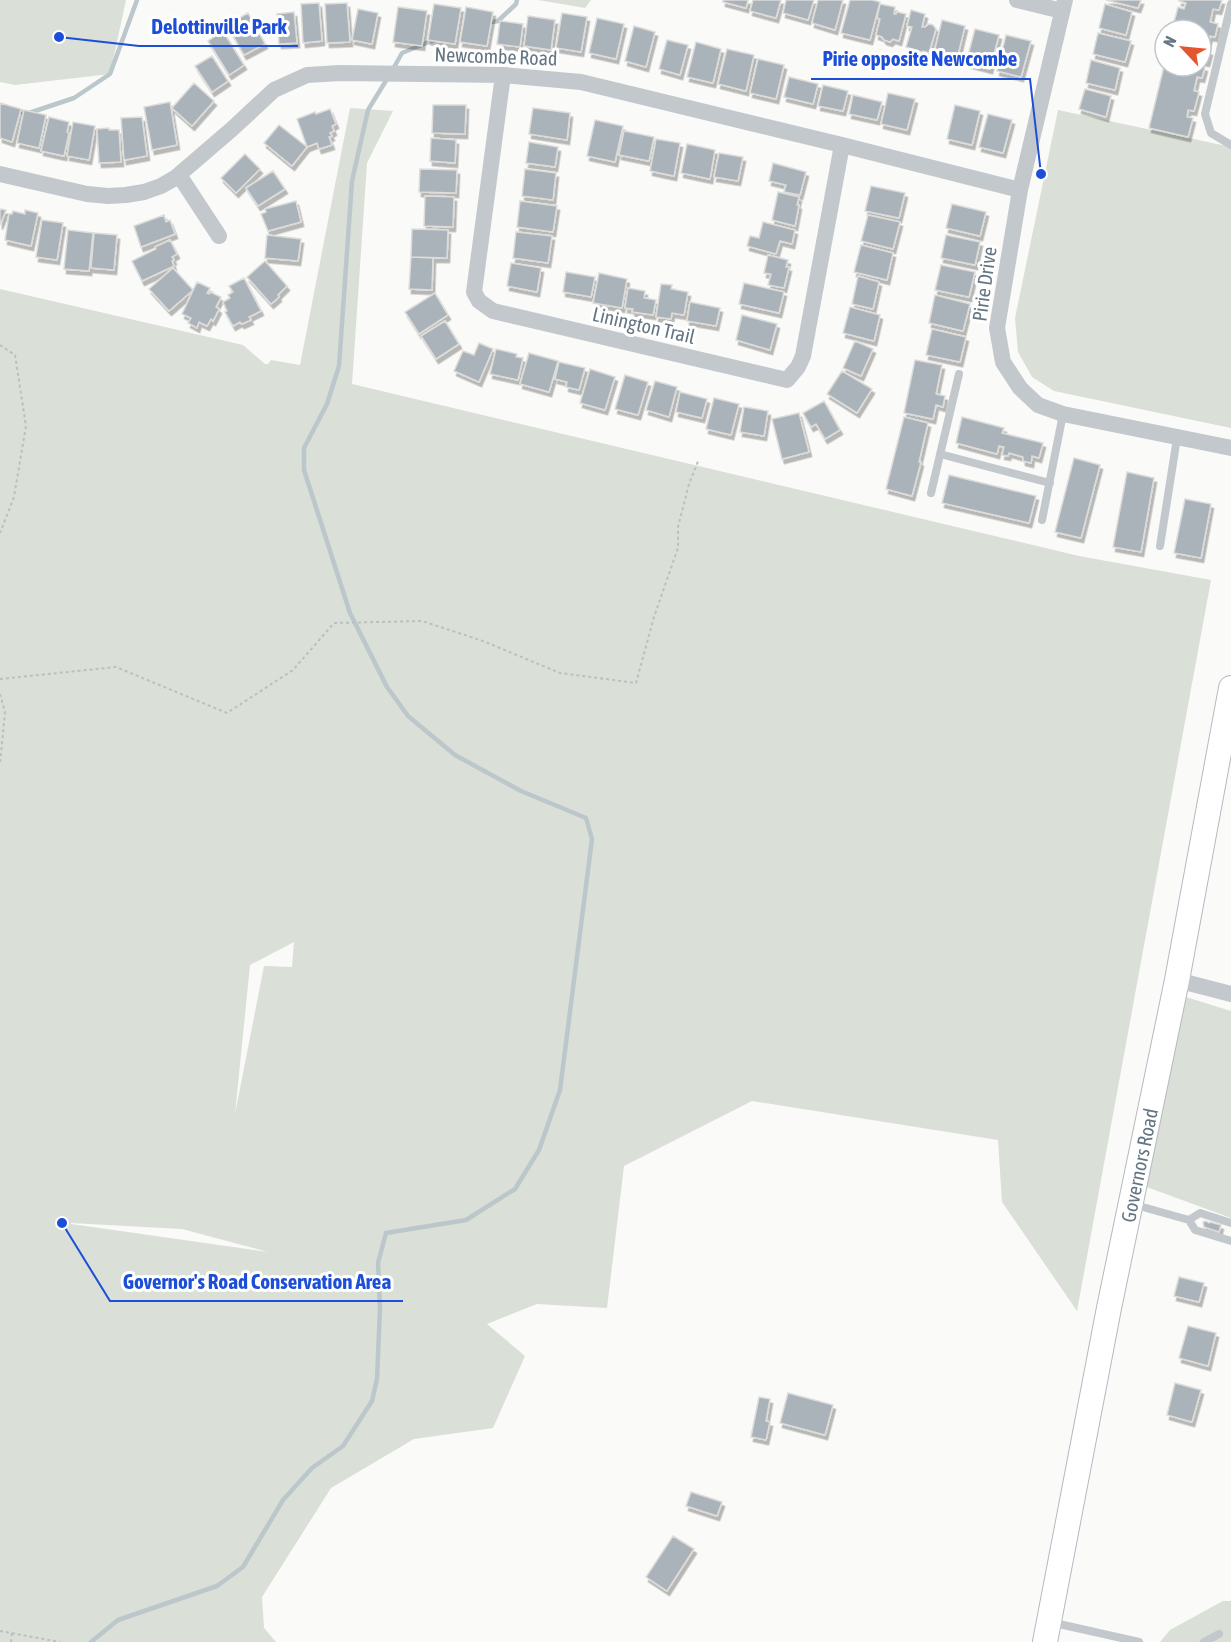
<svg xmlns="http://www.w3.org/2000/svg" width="1231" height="1642" font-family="'Asap Condensed',sans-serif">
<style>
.green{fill:#dadfd7;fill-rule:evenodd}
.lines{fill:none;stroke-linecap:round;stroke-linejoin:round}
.stream{stroke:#bbc7cb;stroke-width:4.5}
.building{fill:#aab3b9;stroke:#dcdcda;stroke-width:1.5;filter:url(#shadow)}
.secondary-casing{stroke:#b3babf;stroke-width:26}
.path{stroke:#bbbfc2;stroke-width:2;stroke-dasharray:3 3;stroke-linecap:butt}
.service{stroke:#c3c8cc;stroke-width:8}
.minor{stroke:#c3c8cc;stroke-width:16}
.secondary{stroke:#fff;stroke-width:24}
.labels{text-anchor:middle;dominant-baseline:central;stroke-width:6;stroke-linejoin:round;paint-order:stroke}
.street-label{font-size:20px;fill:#657683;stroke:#fff}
.leader{fill:none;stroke:#1d4ed8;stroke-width:2}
.callout-dot{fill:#1d4ed8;stroke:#fff;stroke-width:2}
.callout-label{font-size:21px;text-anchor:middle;font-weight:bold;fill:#1d4ed8;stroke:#fff;stroke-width:6;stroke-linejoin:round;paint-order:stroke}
</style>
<defs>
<filter id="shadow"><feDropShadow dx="2.5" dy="4.5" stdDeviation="0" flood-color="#0004"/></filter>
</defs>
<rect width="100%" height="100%" fill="#fafaf8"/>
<path class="green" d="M0 0H126L110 74 15 85 0 82Z
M538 0H591L585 8Z
M350 108 393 111 367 163 352 384 1079 556 1211 580 1077 1311 1002 1202 998 1140 752 1101 624 1166 607 1308 537 1304 487 1324 525 1356 493 1428 414 1439 331 1488 262 1597 264 1628 276 1642H0V289L243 345 265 364H268L271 360 300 365ZM294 942 292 967 264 966 235 1114 250 965ZM71 1223 182 1229 268 1252 71 1224Z
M1058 110 1231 147V428L1054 391 1032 377 1018 352 1015 318Z
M1186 997 1231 1011V1218L1144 1186Z
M1223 1601H1231V1642H1160L1170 1630Z"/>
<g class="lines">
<path class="stream" d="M486 23 498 21 516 4 517 0
M393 69 402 53 436 39
M15 111 29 113 74 98 110 74 137 0
M91 1642 118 1620 217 1586 243 1567 283 1500 312 1468 343 1446 372 1401 377 1379 380 1308 378 1263 386 1233 466 1220 515 1189 539 1150 560 1090 592 839 586 818 521 791 455 755 408 716 387 687 350 613 304 470V448L327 404 339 366 352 181 368 110 387 79"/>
</g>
<path class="building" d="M723 0H748L746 8 723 2Z
M753 0H781L776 18 750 11Z
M786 0H814L808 20 783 13Z
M818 0H843L835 30 812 23Z
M850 0H872L880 2 870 40 841 33Z
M1106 0H1141L1138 8Z
M1179 0H1222L1219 10 1213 9 1210 22 1218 24 1215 37 1210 36 1206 50 1210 51 1207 62 1201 61V30H1172L1178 7 1184 9 1186 3 1179 1Z
M319 3 322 41 303 43 301 4Z
M347 3 350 42 327 43 325 4Z
M434 4 461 8 455 44 428 40Z
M880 4 895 7 894 14H896L897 12 906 14 899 41 893 39 890 42 884 40 882 37 876 35 880 19 877 18Z
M1105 4 1132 12 1126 35 1099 28Z
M398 7 427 11 422 46 393 42Z
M466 7 493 12 487 46 460 42Z
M358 9 378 13 372 44 352 40Z
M911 10 925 14 922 27H925L929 24 933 25 936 29 929 53 923 51 921 52 906 47 912 27 907 26Z
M294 12 297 43 279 44 277 14Z
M248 13 265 44 244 55 227 25Z
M562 13 587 17 581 52 556 48Z
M528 16 555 20 551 50 524 46Z
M597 18 624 24 616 59 589 53Z
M942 20 965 26 957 59 934 53Z
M500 21 523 24 520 47 497 44Z
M634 26 655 32 646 67 625 61Z
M975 29 999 35 990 69 966 63Z
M223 31 244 65 229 75 208 41Z
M1098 33 1131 41 1125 62 1093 54Z
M1006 35 1031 41 1021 77 997 71Z
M667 40 688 45 680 75 659 69Z
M696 42 721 49 713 83 687 77Z
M727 49 754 55 746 91 718 84Z
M212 56 228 81 212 92 195 66Z
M758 59 784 65 776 99 750 93Z
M1091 60 1120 68 1115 90 1086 83Z
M1165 62V66H1199L1205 67 1202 78 1197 77 1194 91 1199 92 1194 111 1188 110 1187 117 1193 118 1188 137 1149 128Z
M789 77 818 84 813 104 784 97Z
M194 83 214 101 192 126 172 108Z
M823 85 848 91 843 111 818 106Z
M1085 89 1111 96 1106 117 1079 109Z
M888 93 915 99 907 130 881 124Z
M853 95 882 102 877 120 849 114Z
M170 102 177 145 152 150 144 107Z
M0 103 21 109 12 142 0 138Z
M433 105H466L465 134 432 133Z
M955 105 980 111 972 145 947 139Z
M533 108 570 113 567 140 529 134Z
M330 109 336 124 332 126 334 131 330 133 332 136 329 137 332 145 319 149 317 143 307 147 297 119 315 112 316 114Z
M24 110 46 115 39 148 17 143Z
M988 114 1012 120 1003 153 979 147Z
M49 117 69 122 67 132 69 133 64 156 41 151Z
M142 117 147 156 124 160 121 118Z
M595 120 623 126 615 162 587 156Z
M73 122 95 126 89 160 67 156Z
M279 125 307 147 292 166 264 143Z
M109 128V130H119L121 162 99 163 97 129Z
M624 131 654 137 649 161 619 155Z
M431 138 456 140 455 163 430 161Z
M656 139 680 143 674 176 650 171Z
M529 142 558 147 555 167 526 163Z
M687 144 715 150 710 179 681 173Z
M719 153 743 157 738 181 714 177Z
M245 154 260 169 236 193 221 178Z
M773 163 806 172 800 195 784 192 786 185 769 181Z
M420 169 457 170 456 193 419 192Z
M525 169 556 173 553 200 522 196Z
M273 171 285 189 258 206 246 188Z
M871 186 905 193 899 218 865 211Z
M778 192 799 197 797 205H799L795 226 772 220Z
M425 196 454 197 453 227 424 226Z
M296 201 301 222 268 231 261 214 266 212 265 209Z
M520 201 557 206 553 232 517 227Z
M952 204 986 212 980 236 946 228Z
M0 209 6 210 0 225Z
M25 210 38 213 31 246 5 240 9 214H12L13 211 25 214Z
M164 215 166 222 170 220 175 234 141 247 134 226Z
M868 215 900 222 893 249 861 241Z
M42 220 63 223 57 260 36 257Z
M763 222 795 230 792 244 780 241 776 254 747 246 750 236 759 238Z
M412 229 448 230 447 258 411 257Z
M68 230 93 233 89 271 64 269Z
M516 232 552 236 548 263 513 258Z
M94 233 117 235 114 270 91 268Z
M267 235 301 239 298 261 265 258Z
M946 235 980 242 975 265 941 258Z
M170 240 177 254 172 257 174 260 172 261 174 266 142 281 132 261 156 249 155 247Z
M861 245 893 253 887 280 854 272Z
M768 255 788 260 786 267H789L784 288 768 285 771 274 764 273Z
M411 257 433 258 432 290 409 289Z
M265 261 287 286 278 295 279 297 271 304 247 277Z
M511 263 541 268 537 292 507 286Z
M941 265 975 272 969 297 935 290Z
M173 268 193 290 169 311 149 289Z
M566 272 595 277 591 297 563 292Z
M599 273 627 279 622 308 593 303Z
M858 276 879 282 873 309 852 304Z
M244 278 261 311 249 317 251 320 242 324 240 322 233 326 225 312 227 311 223 302 230 298 228 295 233 292 229 286Z
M197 282 210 288 207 293 209 294 210 292 221 297 216 307 219 309 213 321 211 319 207 326 199 322 197 328 188 323 191 318 182 314Z
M744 283 784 292 779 313 739 304Z
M661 284 672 285 671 289 688 292 684 315 672 313 671 319 656 317Z
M628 288 645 291 644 298 656 300 653 315 632 312 633 309 625 308Z
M435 293 448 315 419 334 405 312Z
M935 295 970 304 963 331 929 323Z
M690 302 720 308 716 326 687 321Z
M850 307 880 315 874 341 843 333Z
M742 315 777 324 770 350 736 340Z
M445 321 459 344 436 359 421 336Z
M932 329 966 337 960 362 926 355Z
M855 341 873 349 861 376 843 368Z
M479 343 493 349 479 382 454 371 463 351 474 355Z
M496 349 517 354 516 357 523 358 518 380 490 374Z
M529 353 558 361 549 392 520 384Z
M915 360 942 365 936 394 945 396 943 407 936 405 933 419 904 413Z
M559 362 585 368 579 390 566 387 567 382 555 379Z
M590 369 615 377 605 410 580 403Z
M842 371 872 389 857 413 827 394Z
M625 375 648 382 638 415 615 409Z
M655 381 677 387 669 417 646 410Z
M680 392 707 399 702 418 676 412Z
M714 398 739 404 731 435 706 429Z
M824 401 840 430 825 439 816 424 811 427 803 413Z
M744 407 768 411 764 436 740 432Z
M799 413 809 452 782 459 772 419Z
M904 417 928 423 919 462H921L912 496 886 489Z
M962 417 1004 428 1002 433 1043 443 1039 458 1032 456 1031 463 1023 461V457L1009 453 1008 456 1002 455 1004 447 999 446 997 454 956 443Z
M1074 458 1100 465 1081 538 1055 532Z
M1127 472 1154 478 1141 552 1113 547Z
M949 475 1036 496 1029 523 942 503Z
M1185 499 1211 504 1201 558 1174 553Z
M1206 1221 1209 1223 1210 1222 1221 1225 1219 1232 1204 1227 1203 1222Z
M1179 1277 1204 1283 1199 1302 1174 1296Z
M1188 1326 1216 1333 1208 1366 1179 1358Z
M1175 1383 1201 1390 1192 1422 1167 1415Z
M788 1393 833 1405 825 1435 780 1423Z
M759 1397 770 1399 766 1421 770 1422 766 1440 751 1437Z
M691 1492 722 1502 717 1516 686 1506Z
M673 1536 694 1549 667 1591 646 1577Z"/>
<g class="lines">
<defs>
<g id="secondary">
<path id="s1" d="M1045 1642 1109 1308 1177 980 1231 688"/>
</g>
</defs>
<use href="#secondary" class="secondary-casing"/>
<path class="path" d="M0 345 15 355 26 426 14 497 0 533
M0 679 116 667 227 713 293 670 334 623 422 621 483 641 560 673 636 683 654 617 678 548V527L689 484 699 459
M0 694 5 712 0 764
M0 1631 60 1642
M11 1642 12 1633"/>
<path class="service" d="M1231 4 1205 114 1211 133 1231 145
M940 454 1050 483
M931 493 959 374
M1042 520 1063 414
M1160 546 1177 438
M1132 1204 1189 1220
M1189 1220 1195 1230 1231 1241
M1189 1220 1200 1213 1231 1223
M1050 1622 1139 1642
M1204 1642 1219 1634"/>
<path class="minor" d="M1017 0 1062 11
M1065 0 1020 190 997 328 1003 362 1020 388 1038 405 1063 414 1231 448
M503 75 474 292 479 301 493 311 787 380 798 367 803 356 842 145
M0 174 87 194 108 196 126 195 144 192 161 186 175 178 232 129 274 90 307 75 340 73 503 75 581 82 842 145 1020 190
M179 175 219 236
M1177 980 1231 994"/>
<use href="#secondary" class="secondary"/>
</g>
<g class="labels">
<g class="street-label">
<text transform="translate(496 56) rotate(2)">Newcombe Road</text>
<text transform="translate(984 284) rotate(-82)">Pirie Drive</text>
<text transform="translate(644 325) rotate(13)">Linington Trail</text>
<text stroke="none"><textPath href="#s1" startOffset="486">Governors Road</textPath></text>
</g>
</g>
<path class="leader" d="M59 37L139 46H298M1041 174L1030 79H811M62 1223L110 1301H403"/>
<g class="callout-dot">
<circle cx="59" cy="37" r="6"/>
<circle cx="1041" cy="174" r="6"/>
<circle cx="62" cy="1223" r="6"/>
</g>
<g class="callout-label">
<text x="219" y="34">Delottinville Park</text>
<text x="920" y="66">Pirie opposite Newcombe</text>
<text x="257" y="1289">Governor's Road Conservation Area</text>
</g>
<g transform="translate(1183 48) rotate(296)"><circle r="28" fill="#ffffff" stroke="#c1c8cd" stroke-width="1.5"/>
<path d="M0-4.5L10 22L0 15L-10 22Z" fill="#e4572e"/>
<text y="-9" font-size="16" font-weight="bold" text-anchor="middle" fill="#657683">N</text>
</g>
</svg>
